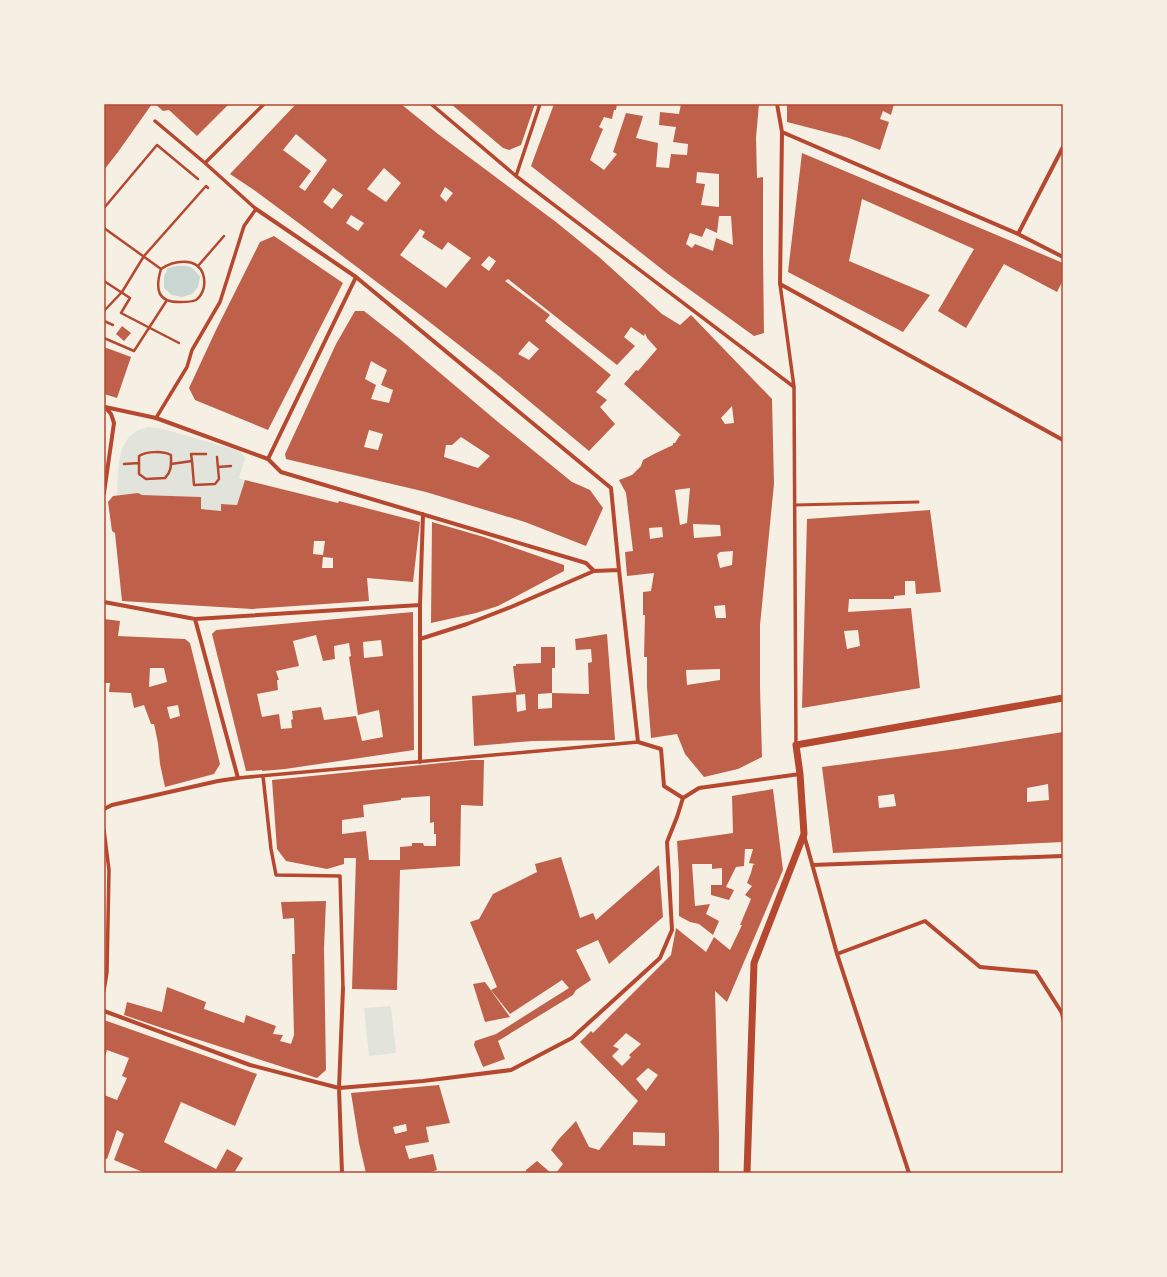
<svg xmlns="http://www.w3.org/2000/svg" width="1167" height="1277" font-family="'Source Sans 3',sans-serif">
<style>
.green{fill:#e2e4dc}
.water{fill:#c9d6d2}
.building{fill:#bf614a;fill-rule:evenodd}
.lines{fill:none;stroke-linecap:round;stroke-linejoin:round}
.path{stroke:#b5482f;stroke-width:2.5}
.service{stroke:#b5482f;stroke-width:3}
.pedestrian{stroke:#b5482f;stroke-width:3.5}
.minor{stroke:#b5482f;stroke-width:4}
.tertiary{stroke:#b5482f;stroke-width:7}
.neatline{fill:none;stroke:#b5482f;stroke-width:1.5}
</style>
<rect width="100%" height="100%" fill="#f6efe4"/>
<path class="green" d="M148 427 158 428 174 432 240 451 244 456 245 459 239 478 245 480 237 505 221 504V511L201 509V497L142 495 138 493 117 495C119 468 115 434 148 427Z
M391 1006 396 1053 369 1056 364 1008Z"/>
<path class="water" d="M176 266C190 265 192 266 200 277L198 287 192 294 182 297 172 295 164 288V277L168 268Z"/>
<path class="building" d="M104 104H152L118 152 104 170Z
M155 104H229L197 136 169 110 163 111Z
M296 104H401L438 134 556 222 599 257 662 314 680 325 691 315 693 317 772 399 774 484 760 625V688L762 757 738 769 704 777 685 754 677 734 651 738 647 687V657H644L645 615H643V592L651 591 654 573 627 576 625 552 633 551 626 493 619 480 632 475 641 466 643 460 654 454 673 445V443H675L680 435 682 436 624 384 636 370 638 371 657 349 647 338 645 333 644 336 631 327 624 337 635 346 617 365 508 279 505 281 550 315 545 321 611 375 596 392 607 400 600 407 615 424 589 451 499 376 423 317 304 227 254 190 230 174ZM296 134 327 160 305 191 299 187 311 171 283 150ZM384 168 401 183 386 202 367 189ZM445 187 453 193 446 202 440 196ZM333 188 343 195 332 209 323 202ZM351 215 364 223 358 231 346 223ZM420 229 425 232 422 237 442 250 448 242 471 258 446 288 400 255ZM489 256 496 261 489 271 481 265ZM529 341 539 349 529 360 518 354ZM732 406 734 423 725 424 721 418ZM690 488 687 523 680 525 675 490ZM693 524 720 525 721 536 694 538ZM662 527 663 537 650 539 649 528ZM733 551 732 565 720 568 717 555 720 552ZM725 605 726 618H716L714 606ZM720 669V680L687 685 686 670Z
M451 104H535L521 145 509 150 503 148Z
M554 104H617L616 110H614L612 119 604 117 599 127 603 129 590 160 604 170 617 154 613 152 626 113 643 116 641 123 636 138 658 143 656 167 669 168 671 154 687 155 688 144 673 142 676 127 659 125 660 112 679 114 681 104H759L756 138 757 178 763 177V256L764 333 754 336 668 274 531 166ZM697 172 719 174V207L701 205 705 184 696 183ZM719 216H731L733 245 716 238 713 251 695 244 692 248 686 244 690 233 702 237 706 228 717 233Z
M787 104H894L891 115 883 111 880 119 889 122 880 150 849 138 787 122Z
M802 153 1063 263V280L1057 292 1004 264 966 328 938 311 974 249 862 199 849 261 930 295 903 332 788 272Z
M274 236 343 283 268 430 195 400 189 388 216 330 260 242Z
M355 311H364L401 340 498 422 572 482 590 490 603 508 586 546 525 522 426 492 290 460 286 459 285 454 336 344ZM371 361 387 370 381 385 393 390 389 403 371 399 376 385 365 379ZM369 430 383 434 378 450 364 447ZM461 437 490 456 478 468 444 457 446 445H452Z
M122 326 131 333 124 341 116 334Z
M104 347 131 357 117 398 104 394Z
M245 480 338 503 339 501 420 522 413 582 367 578 369 601 252 609 122 601 115 533 112 531 108 502 113 496 138 493 142 495 201 497V509L221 511V504L237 505ZM314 541H325L323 555 313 554ZM323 557 333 558V568H322Z
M930 510 941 592 916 594 915 581H905V595L894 596V599H849L848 612 911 608 920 688 802 708 807 519ZM858 630 860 646 847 649 844 631Z
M432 522 484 537 564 565V571L498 606 476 613 431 623Z
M413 612 414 750 285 769 262 771V770L246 771 212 634 216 630ZM316 635 323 661 335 659 334 646 349 643 351 656 349 657 358 715 379 710 383 737 362 741 356 716 324 720 321 707 292 711 293 719 291 720 292 728 281 729 279 714 262 717 257 694 278 690 277 680H279L276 671 299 666 293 641ZM381 640 383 656 364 658 363 642Z
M104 619 120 621 118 636 185 639 190 643 220 764 214 774 165 787 160 764 158 743 154 724H151L144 705 134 708 131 693 109 692 110 683H104ZM150 668H164L167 682 149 687ZM178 705 180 716 170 719 167 707Z
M607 634 615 740 533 741 474 746 472 696 516 692 513 666H516V664L541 663V647H555V668H552V693L538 694V709L552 708V693L589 694 588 663 592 662 591 649 576 650 575 639ZM525 694 526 710 517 712 516 695Z
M1063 732V842L833 853 822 767 957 749ZM1048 784 1049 800 1027 802V788ZM894 794 896 806 879 808 878 796Z
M471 760H484L483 806 461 805 460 866 400 870 397 990 352 989 356 858H344V864L327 869 286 861 277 849 272 780ZM430 796V823L434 822V834H436V846H424L423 843H412V846L400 847V860H369L366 831 342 834V820L364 817 363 805 401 800V798Z
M773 789 783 870 727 1002 715 991 719 1134V1173H556L563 1164 551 1150 558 1140 576 1121 589 1147 599 1150 638 1101 580 1042 591 1031 593 1033 671 955 676 928 706 952 714 937 730 950 742 925H740L751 899 745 895 752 886 747 883 751 873 753 865 755 864 749 863 753 849H745L744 866 736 867 726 887 734 890 729 900 711 895V885H722V868L712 869V864H692L695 906 710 904 706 914 719 921 713 935 699 924 690 922 679 916V873L677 841 733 833 732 796ZM626 1033 641 1044 629 1055 631 1057 622 1066 612 1056 619 1049 613 1046ZM648 1068 658 1075 646 1091 636 1079ZM633 1132 665 1133V1146L633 1145Z
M561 857 580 918 593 913 596 920 659 865 663 917 609 964 598 940 576 950 591 980 576 990 573 995 498 1041 505 1059 483 1067 474 1045 475 1041 496 1034 569 988 562 980 510 1014 491 990 497 987 470 922 479 919 493 894 537 872 535 864Z
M326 901 324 948 326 1070 317 1078 159 1027 124 1015 127 1002 162 1012 167 987 206 1002 204 1009 244 1023 246 1015 276 1026 273 1034 283 1035 280 1041 291 1044 294 1035 292 954H295L294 918 283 919 281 902Z
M485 982 510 1017 485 1022 473 984Z
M104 1020 257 1074 235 1126 181 1102 164 1142 216 1169 227 1149 243 1158 234 1173H145L114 1160 124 1134 117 1130 107 1159 104 1158V1095L117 1100 127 1078 122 1076 129 1058 107 1050 104 1059Z
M439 1085 450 1123 426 1127 429 1142 405 1146 409 1159 433 1154 437 1170 427 1173H366L359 1143 351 1093ZM406 1124 407 1131 395 1134 393 1127Z
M537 1161 551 1173H526V1170Z"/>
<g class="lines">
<path class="path" d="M104 208 157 145 198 179
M104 228 161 269C174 260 197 257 203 274 206 283 204 294 196 300 192 302 185 302 181 302 157 303 155 289 161 269
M198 266 224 236
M104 281 130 298 121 313 179 343
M104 311 122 292 144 256 206 186 208 188
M104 321 113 325
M104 338 134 351 167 300
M192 461 194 485 215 484 219 479 217 457
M124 464 139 463V456C147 451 163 451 171 455 171 465 172 471 165 478L146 479 139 474V463
M171 464 192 461 191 454H206
M218 467 231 466"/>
<path class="service" d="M795 505 918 502"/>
<path class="pedestrian" d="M431 104 516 176 794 387
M155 121 205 163 256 209 244 226 220 302 192 350 187 367 156 418
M205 163 264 104
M516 176 540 104
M780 284 794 387 796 745
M263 776 271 849 276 875 340 876 343 988
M238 778 638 742
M104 830 109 870 107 972 104 991"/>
<path class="minor" d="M777 104 782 132 780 284 1063 440
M782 132 1018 234 1063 257
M256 209 356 277 611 488 619 570 638 742 661 749 664 786 683 798
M1018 234 1063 147
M105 407 156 418 268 459 281 472 586 563 594 571 619 570
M268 459 356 277
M104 493 114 423 111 414 105 407
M104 602 195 619 420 605
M420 639 467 624 511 607 594 571
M420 762V605L423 514
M104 809 112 805 218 781 238 778 195 619
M804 835 837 954 909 1173
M812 865 1063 856
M837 954 925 921 980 967 1036 972 1062 1013 1063 1018
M104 1011 250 1065 339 1088 423 1081 511 1070 572 1038 660 958 672 930 667 842 677 817 683 798 699 788 800 774
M342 1173 339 1088 343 988"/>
<path class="tertiary" d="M747 1173 754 963 804 834 800 774 796 745 1063 698"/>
</g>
<rect width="1167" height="1277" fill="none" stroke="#f6efe4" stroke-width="210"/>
<rect x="105" y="105" width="957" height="1067" class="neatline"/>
</svg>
